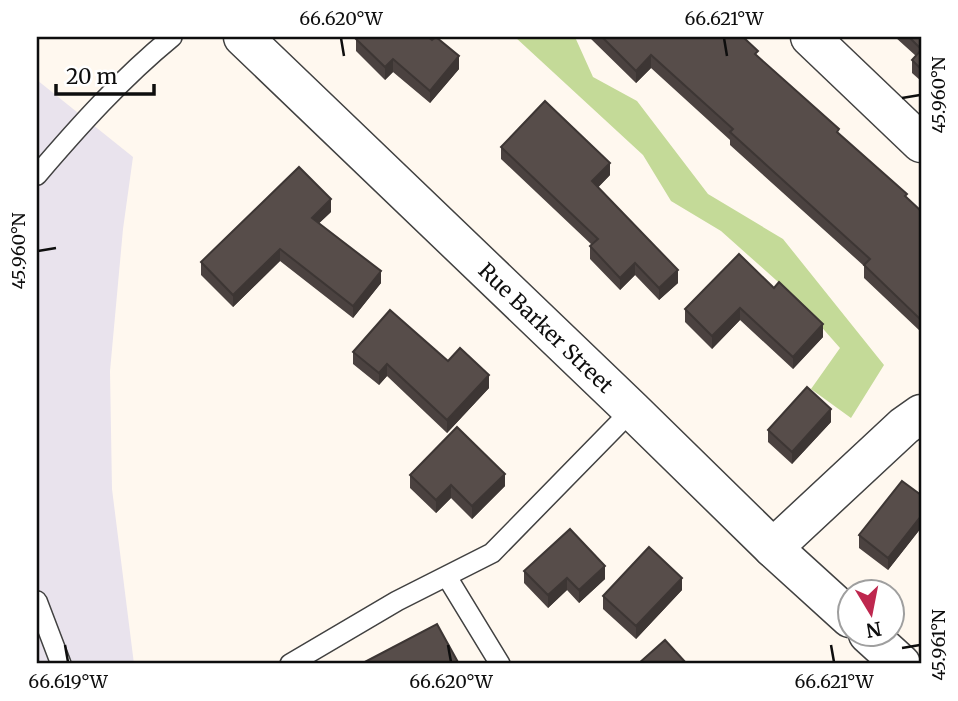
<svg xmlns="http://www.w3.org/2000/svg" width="958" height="701" font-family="Merriweather,serif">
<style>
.industrial{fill:#e9e3ed}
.forest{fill:#c4da98}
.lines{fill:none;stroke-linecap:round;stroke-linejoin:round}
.service-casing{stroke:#414141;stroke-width:22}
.minor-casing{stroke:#414141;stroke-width:41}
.service{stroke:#fff;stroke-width:19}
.minor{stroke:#fff;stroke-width:38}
.wall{fill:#4b4240}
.shaded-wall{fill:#3d3634}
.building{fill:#574d4a;stroke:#3d3634;stroke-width:2}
.ticks{fill:none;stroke:#0e0e0e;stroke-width:2.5}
.labels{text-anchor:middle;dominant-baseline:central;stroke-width:7;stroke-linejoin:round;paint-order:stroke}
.street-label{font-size:21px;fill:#0e0e0e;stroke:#fff}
.neatline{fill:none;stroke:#0e0e0e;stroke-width:2.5}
.ticks-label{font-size:18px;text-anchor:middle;fill:#0e0e0e}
</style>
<rect width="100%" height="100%" fill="#fff8ef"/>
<path class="industrial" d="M37 80 133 157 123 229 110 371 112 489 134 664H37Z"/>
<path class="forest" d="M515 37H575L593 77 637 101 708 194 783 239 884 365 851 418 811 389 840 348 795 297 721 231 671 201 643 155Z"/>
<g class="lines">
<defs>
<path id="service" d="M37 175C79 126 122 78 172 37
M447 577 500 664
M37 601 61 664
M290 664 397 601 492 553 632 410"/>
<g id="minor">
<path id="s1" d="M243 37 632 410 773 548 850 618"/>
<path d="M810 37 921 143"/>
<path d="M773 548 904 426 921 414"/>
<path d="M868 634 901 664"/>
</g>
</defs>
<use href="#service" class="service-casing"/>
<use href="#minor" class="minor-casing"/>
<use href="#service" class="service"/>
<use href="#minor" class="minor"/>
</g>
<path class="wall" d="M589 37H743L758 57 921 211V332L864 278V266L730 145V140L651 68 636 83Z
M895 37H921V81L912 73V60L916 56Z
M356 39 459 69 430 103 393 72 385 80 356 51Z
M501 147 610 175 598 187 678 283 659 300 635 275 620 290 590 259V246L592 245 501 159Z
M331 212 319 223 381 283 353 318 280 261 233 307 201 275V262Z
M774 288 823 337 793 369 740 320 712 349 685 322V309Z
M353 352 448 361 489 388 447 433 387 376 379 385 353 364Z
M831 422 792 464 768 442V430Z
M410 475 505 486 472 519 451 498 436 513 410 488Z
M921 495V528L888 570 859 548V535Z
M524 571 605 579 579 603 567 590 548 608 524 583Z
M682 590 636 639 603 609V596Z"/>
<path class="shaded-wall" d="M651 55V68L636 83V71Z
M459 56V69L430 103V91Z
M393 59V72L385 80V67Z
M610 163V175L592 194V181Z
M331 199V212L312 230V218Z
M280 249V261L233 307V295Z
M635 263V275L620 290V278Z
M678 270V283L659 300V288Z
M381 271V283L353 318V306Z
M740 308V320L712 349V336Z
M823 324V337L793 369V357Z
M387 364V376L379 385V373Z
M489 375V388L447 433V420Z
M831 409V422L792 464V452Z
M505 474V486L472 519V506Z
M451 485V498L436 513V500Z
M921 516V528L888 570V558Z
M605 566V579L579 603V590Z
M567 578V590L548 608V595Z
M682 578V590L636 639V626Z"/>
<path class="building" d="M358 37H428L432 40 436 37 459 56 430 91 393 59 385 67 356 39Z
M602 37H743L758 51 755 54 839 129 837 132 907 194 905 196 921 211V320L864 265 870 259 730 132 733 129 651 55 636 71Z
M909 37H921V49Z
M921 50V69L912 60Z
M545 101 610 163 592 181 678 270 659 288 635 263 620 278 590 246 598 239 501 147Z
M299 167 331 199 312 218 381 271 353 306 280 249 233 295 201 262Z
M739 254 774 288 779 282 823 324 793 357 740 308 712 336 685 309Z
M390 310 448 361 460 348 489 375 447 420 387 364 379 373 353 352Z
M807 387 831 409 792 452 768 430Z
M457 427 505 474 472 506 451 485 436 500 410 475Z
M902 481 921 495V516L888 558 859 535Z
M570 529 605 566 579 590 567 578 548 595 524 571Z
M649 547 682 578 636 626 603 596Z
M437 624 459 664H361Z
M665 640 687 664H638Z"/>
<path class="ticks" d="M341 38 344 56M724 38 727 56M902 98 920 95M38 251 56 248M65 645 68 662M448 645 451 662M831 645 834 662M902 648 920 645"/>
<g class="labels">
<g class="street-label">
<text stroke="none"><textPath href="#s1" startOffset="420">Rue Barker Street</textPath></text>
</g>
</g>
<rect width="958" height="701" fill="none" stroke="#ffffff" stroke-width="77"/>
<g transform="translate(871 613) rotate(170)"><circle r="33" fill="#ffffff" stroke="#9f9f9f" stroke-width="2"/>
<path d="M0-5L12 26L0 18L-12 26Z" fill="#be274e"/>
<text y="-10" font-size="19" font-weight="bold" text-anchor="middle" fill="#0e0e0e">N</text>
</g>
<path d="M56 84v10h98v-10" fill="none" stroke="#0e0e0e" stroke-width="3.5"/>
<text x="66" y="84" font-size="21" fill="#0e0e0e" stroke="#ffffff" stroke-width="5" paint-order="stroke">20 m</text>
<rect x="38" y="38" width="882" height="624" class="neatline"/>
<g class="ticks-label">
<text x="341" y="25">66.620°W</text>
<text x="724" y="25">66.621°W</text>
<text transform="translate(939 95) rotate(-90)" y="6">45.960°N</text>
<text transform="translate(19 251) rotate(-90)" y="6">45.960°N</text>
<text transform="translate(939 645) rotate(-90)" y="6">45.961°N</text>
<text x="68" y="688">66.619°W</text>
<text x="451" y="688">66.620°W</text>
<text x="834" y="688">66.621°W</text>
</g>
</svg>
